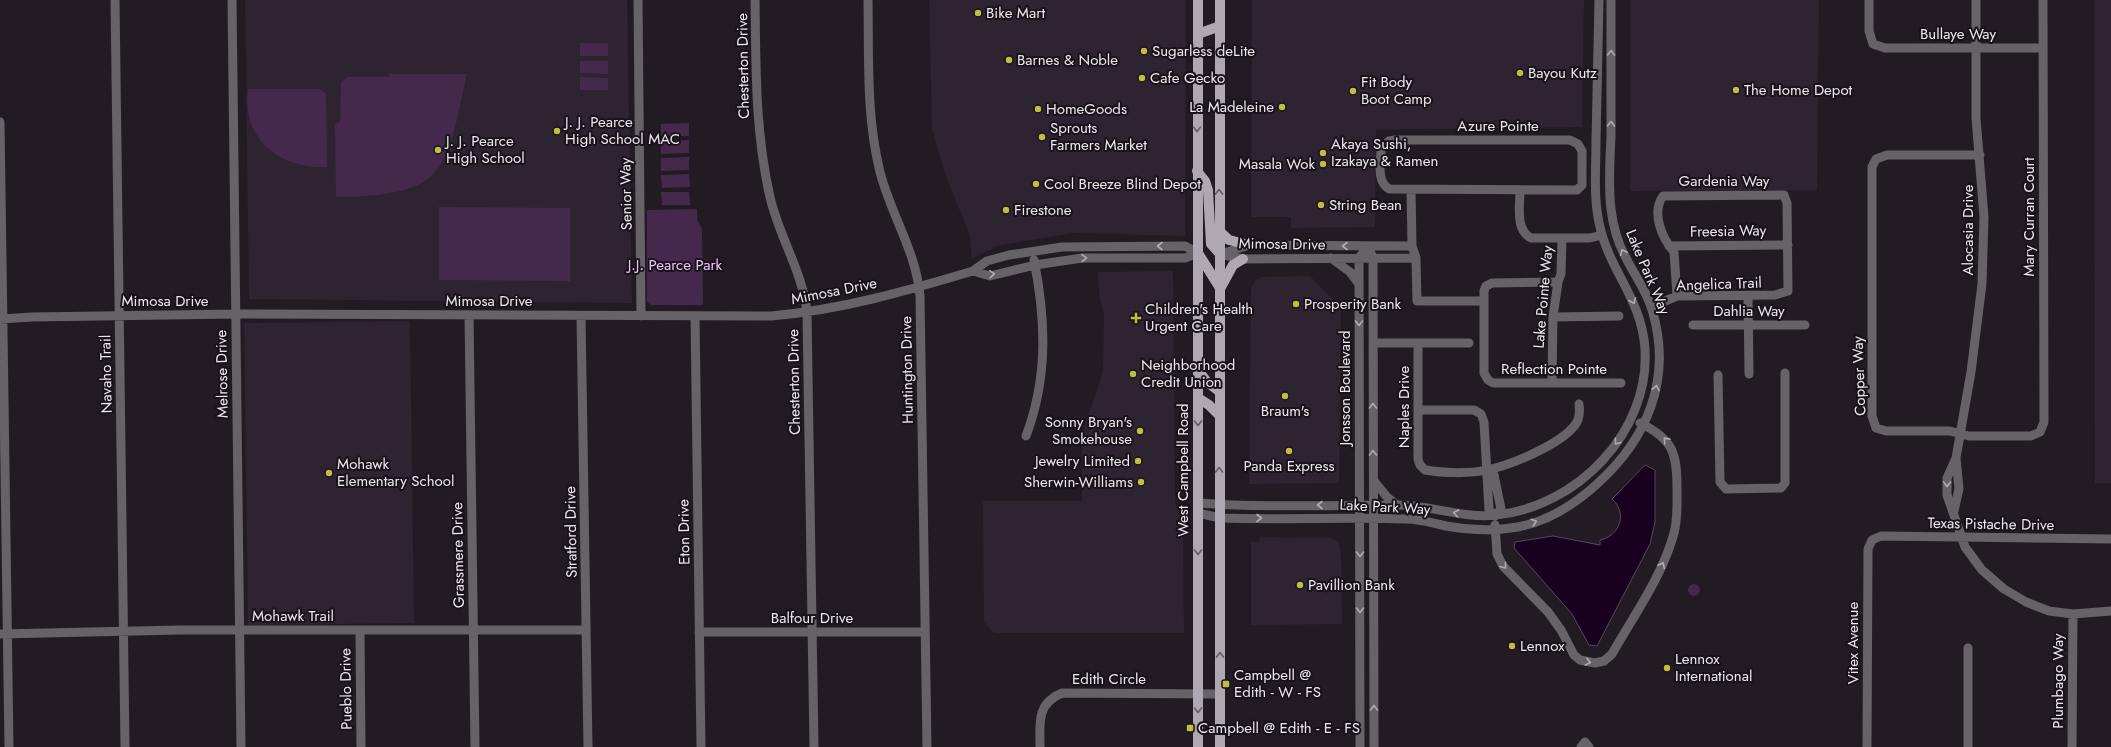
<svg xmlns="http://www.w3.org/2000/svg" width="2111" height="747" font-family="Jost,sans-serif">
<style>
.built{fill:#2e2331}
.green{fill:#45294c}
.water{fill:#190020;stroke:#59465e}
.lines{fill:none;stroke-linecap:round;stroke-linejoin:round}
.minor{stroke:#666267;stroke-width:9}
.major{stroke:#afa7b1;stroke-width:10}
.oneway{stroke:#b0acb1}
.oneway2{stroke:#645c66}
.poi-dot{fill:#bfbe41;stroke:#19121b;stroke-width:1.5}
.labels{text-anchor:middle;dominant-baseline:central;stroke-width:4;stroke-linejoin:round;paint-order:stroke}
.poi-label{font-size:15px;fill:#ede8ee;stroke:#19121b;text-anchor:start}
.street-label{font-size:15px;fill:#ede8ee;stroke:#19121b}
.park-label{font-size:15px;fill:#f0c3fc;stroke:#19121b}
</style>
<rect width="100%" height="100%" fill="#221b24"/>
<path class="built" d="M245 0H627L632 303 249 299Z
M929 0H1186L1185 236 1073 233 996 246 972 259 969 233 945 174 932 128Z
M1252 0H1584L1582 127 1376 130 1375 227 1291 228V217H1251Z
M1630 0H1819L1817 190 1630 191Z
M2094 0H2111V483H2095Z
M1173 271 1175 502 1183 519 1184 633H994L984 622 983 501H1082V444L1086 422 1103 372 1104 315 1099 294 1098 272Z
M1310 276 1341 308 1339 483 1249 484 1251 288 1256 280 1262 277Z
M410 321 414 623 248 625 244 323Z
M1260 537 1329 538 1334 539 1339 543 1341 555 1342 624 1251 625V542H1259Z"/>
<path class="green" d="M580 43H608V56H580Z
M580 61H608V74L580 73Z
M389 74H467C445 174 447 195 336 197L335 124 340 122 341 82 348 77H389Z
M580 77 608 78V90H580Z
M248 89H320L326 94 327 167C280 169 241 139 248 89Z
M689 123V136L661 137V124Z
M689 140V153L661 154V141Z
M689 157V170L661 171V158Z
M689 174 690 187 662 188 661 175Z
M661 192H689L690 205H662Z
M439 207 570 208V281L439 280Z
M697 209V220L702 229 703 305H651L647 302V210Z
M1688 590a6 6 0 1 1 12 0a6 6 0 1 1-12 0Z"/>
<path class="water" d="M1645 465 1655 470V522L1650 544 1597 646 1589 645 1572 614 1514 548 1515 542 1553 536 1600 545V540C1620 536 1628 513 1612 499Z"/>
<g class="lines">
<path class="minor" d="M115 0 125 747
M232 0 241 747
M638 0 641 316
M755 0C756 67 755 132 770 197 779 237 803 272 807 313L814 747
M868 0C869 58 866 116 880 172 891 215 916 251 920 296L927 747
M1869 0V31L1873 44 1885 48H2043
M1976 0V118L1984 217 1982 284 1971 372 1956 458 1947 478V495L1965 547 1982 570 2004 589 2026 602 2049 611 2073 614 2111 611
M0 122 9 747
M1395 140H1570L1578 144 1582 151V185L1577 190 1389 189C1376 181 1381 163 1381 150L1389 141Z
M1980 155H1887L1876 159 1872 167V416L1876 428 1886 431H1950L1969 436H2031L2040 432 2044 422 2043 0
M1411 190 1412 246 1416 258 1417 301H1484
M1520 190C1520 206 1515 230 1531 238H1590L1602 235
M1368 246 1373 258 1374 747
M1669 246 1788 245
M1220 254 1243 259 1416 258
M1221 254 1249 245 1412 246
M1331 258 1350 272 1359 284
M973 271 990 276 1035 265 1082 258H1185L1198 253
M1558 282 1492 283 1486 286 1484 291V373L1488 380 1493 383H1621
M1748 296 1749 374
M1651 307 1677 296 1775 295 1788 291 1787 203 1784 195 1663 196C1651 213 1662 238 1674 252L1677 296
M469 315 475 747
M581 316 588 747
M695 316 701 747
M1553 317 1619 316
M0 319 32 317 235 314 771 316C841 310 906 291 973 271L987 261 1009 255 1062 247 1185 246 1198 253
M1693 325H1805
M1373 343H1469
M1418 343V459L1420 465 1425 470C1442 473 1470 474 1486 470 1510 466 1561 444 1575 425 1580 419 1580 412 1579 404
M1718 375 1720 482 1726 489 1781 488 1785 483V373
M1552 382 1553 317 1558 282 1561 274 1562 238
M1418 410H1474L1481 414 1484 422 1489 510 1495 516
M1026 436C1048 378 1046 320 1034 260
M1487 470 1494 475 1501 509 1495 516
M1374 481 1387 497 1397 505
M1198 503C1264 508 1331 505 1398 505 1431 505 1463 519 1496 515 1577 507 1650 432 1645 349 1642 300 1610 271 1600 227 1593 199 1596 169 1596 141 1597 94 1598 47 1599 0
M1954 511 1959 489 1956 458
M1198 513 1220 518C1282 520 1344 517 1406 519 1420 519 1432 523 1446 526 1469 530 1495 531 1518 527 1549 521 1574 505 1597 484 1647 439 1672 380 1653 313 1648 292 1634 275 1625 256 1617 241 1613 226 1611 209 1608 185 1610 160 1611 136 1611 91 1611 45 1611 0
M1495 525 1497 554 1503 566 1548 612 1561 630 1574 655 1580 660 1595 663 1604 661 1612 654C1633 617 1663 575 1674 533 1678 518 1677 503 1677 488 1677 453 1673 439 1640 423
M360 630 361 747
M699 632H925
M0 634 180 630H586
M1040 747C1040 723 1036 704 1062 693L1220 694
M1360 747 1359 258 1368 246
M1581 747 1585 742 1589 747
M1867 747 1868 549 1872 540 1881 536 2111 539
M1968 747V648
M2072 747 2073 614"/>
<path class="major" d="M1198 34 1220 26
M1197 171 1205 181 1208 190 1211 244 1220 254
M1219 231 1229 240 1249 245
M1198 253 1220 288
M1221 287 1233 265 1243 259
M1198 370 1207 382 1219 391
M1198 398 1209 405 1219 415
M1198 747V0
M1220 747V0"/>
</g>
<defs><path id="oneway-chevron" d="M-2-3.5L2.5 0L-2 3.5" fill="none" stroke-width="1.6" stroke-linecap="round" stroke-linejoin="round"/></defs>
<g class="oneway">
<use href="#oneway-chevron" transform="translate(1611 53) rotate(-90)"/>
<use href="#oneway-chevron" transform="translate(1611 124) rotate(-89)"/>
<use href="#oneway-chevron" transform="translate(1160 246) rotate(-180)"/>
<use href="#oneway-chevron" transform="translate(1345 246) rotate(-180)"/>
<use href="#oneway-chevron" transform="translate(1623 252) rotate(-115)"/>
<use href="#oneway-chevron" transform="translate(1084 258) rotate(-2)"/>
<use href="#oneway-chevron" transform="translate(992 274) rotate(-4)"/>
<use href="#oneway-chevron" transform="translate(1633 301) rotate(68)"/>
<use href="#oneway-chevron" transform="translate(1359 323) rotate(90)"/>
<use href="#oneway-chevron" transform="translate(1656 388) rotate(-79)"/>
<use href="#oneway-chevron" transform="translate(1373 406) rotate(-90)"/>
<use href="#oneway-chevron" transform="translate(1666 440) rotate(-132)"/>
<use href="#oneway-chevron" transform="translate(1617 442) rotate(126)"/>
<use href="#oneway-chevron" transform="translate(1373 453) rotate(-90)"/>
<use href="#oneway-chevron" transform="translate(1947 484) rotate(92)"/>
<use href="#oneway-chevron" transform="translate(1320 505) rotate(-180)"/>
<use href="#oneway-chevron" transform="translate(1456 513) rotate(-169)"/>
<use href="#oneway-chevron" transform="translate(1259 518)"/>
<use href="#oneway-chevron" transform="translate(1534 522) rotate(-17)"/>
<use href="#oneway-chevron" transform="translate(1360 554) rotate(90)"/>
<use href="#oneway-chevron" transform="translate(1662 565) rotate(-64)"/>
<use href="#oneway-chevron" transform="translate(1504 566) rotate(52)"/>
<use href="#oneway-chevron" transform="translate(1360 610) rotate(90)"/>
<use href="#oneway-chevron" transform="translate(1588 662) rotate(13)"/>
<use href="#oneway-chevron" transform="translate(1374 708) rotate(-90)"/>
</g>
<g class="oneway2">
<use href="#oneway-chevron" transform="translate(1197 129) rotate(90)"/>
<use href="#oneway-chevron" transform="translate(1219 192) rotate(-90)"/>
<use href="#oneway-chevron" transform="translate(1198 423) rotate(90)"/>
<use href="#oneway-chevron" transform="translate(1219 470) rotate(-90)"/>
<use href="#oneway-chevron" transform="translate(1198 552) rotate(90)"/>
<use href="#oneway-chevron" transform="translate(1220 655) rotate(-90)"/>
<use href="#oneway-chevron" transform="translate(1198 710) rotate(90)"/>
</g>
<g class="poi-dot">
<circle cx="978" cy="13" r="4"/>
<circle cx="1144" cy="51" r="4"/>
<circle cx="1009" cy="60" r="4"/>
<circle cx="1520" cy="73" r="4"/>
<circle cx="1142" cy="78" r="4"/>
<circle cx="1736" cy="90" r="4"/>
<circle cx="1353" cy="91" r="4"/>
<circle cx="1282" cy="107" r="4"/>
<circle cx="1038" cy="109" r="4"/>
<circle cx="557" cy="131" r="4"/>
<circle cx="1042" cy="137" r="4"/>
<circle cx="438" cy="150" r="4"/>
<circle cx="1323" cy="153" r="4"/>
<circle cx="1323" cy="164" r="4"/>
<circle cx="1036" cy="184" r="4"/>
<circle cx="1321" cy="205" r="4"/>
<circle cx="1006" cy="210" r="4"/>
<circle cx="1296" cy="304" r="4"/>
<path d="M1134 312h4v4h4v4h-4v4h-4v-4h-4v-4h4z"/>
<circle cx="1133" cy="374" r="4"/>
<circle cx="1285" cy="396" r="4"/>
<circle cx="1140" cy="431" r="4"/>
<circle cx="1289" cy="451" r="4"/>
<circle cx="1138" cy="461" r="4"/>
<circle cx="329" cy="473" r="4"/>
<circle cx="1141" cy="482" r="4"/>
<circle cx="1300" cy="585" r="4"/>
<circle cx="1512" cy="646" r="4"/>
<circle cx="1667" cy="668" r="4"/>
<rect x="1222" y="680" width="8" height="8" rx="2"/>
<rect x="1186" y="724" width="8" height="8" rx="2"/>
</g>
<g class="labels">
<g class="poi-label">
<text x="986" y="13">Bike Mart</text>
<text x="1152" y="51">Sugarless deLite</text>
<text x="1017" y="60">Barnes &amp; Noble</text>
<text x="1528" y="73">Bayou Kutz</text>
<text x="1150" y="78">Cafe Gecko</text>
<text x="1361" y="82">Fit Body<tspan x="1361" dy="17">Boot Camp</tspan></text>
<text x="1744" y="90">The Home Depot</text>
<text x="1274" y="107" text-anchor="end">La Madeleine</text>
<text x="1046" y="109">HomeGoods</text>
<text x="565" y="122">J. J. Pearce<tspan x="565" dy="17">High School MAC</tspan></text>
<text x="1050" y="128">Sprouts<tspan x="1050" dy="17">Farmers Market</tspan></text>
<text x="446" y="141">J. J. Pearce<tspan x="446" dy="17">High School</tspan></text>
<text x="1331" y="144">Akaya Sushi,<tspan x="1331" dy="17">Izakaya &amp; Ramen</tspan></text>
<text x="1315" y="164" text-anchor="end">Masala Wok</text>
<text x="1044" y="184">Cool Breeze Blind Depot</text>
<text x="1329" y="205">String Bean</text>
<text x="1014" y="210">Firestone</text>
<text x="1304" y="304">Prosperity Bank</text>
<text x="1145" y="309">Children's Health<tspan x="1145" dy="17">Urgent Care</tspan></text>
<text x="1141" y="365">Neighborhood<tspan x="1141" dy="17">Credit Union</tspan></text>
<text x="1285" y="411" text-anchor="middle">Braum's</text>
<text x="1132" y="422" text-anchor="end">Sonny Bryan's<tspan x="1132" dy="17">Smokehouse</tspan></text>
<text x="1130" y="461" text-anchor="end">Jewelry Limited</text>
<text x="337" y="464">Mohawk<tspan x="337" dy="17">Elementary School</tspan></text>
<text x="1289" y="466" text-anchor="middle">Panda Express</text>
<text x="1133" y="482" text-anchor="end">Sherwin-Williams</text>
<text x="1308" y="585">Pavillion Bank</text>
<text x="1520" y="646">Lennox</text>
<text x="1675" y="659">Lennox<tspan x="1675" dy="17">International</tspan></text>
<text x="1234" y="675">Campbell @<tspan x="1234" dy="17">Edith - W - FS</tspan></text>
<text x="1198" y="728">Campbell @ Edith - E - FS</text>
</g>
<g class="street-label">
<text x="1958" y="34">Bullaye Way</text>
<text transform="translate(743 66) rotate(-91)">Chesterton Drive</text>
<text x="1498" y="126">Azure Pointe</text>
<text x="1724" y="181">Gardenia Way</text>
<text transform="translate(626 194) rotate(-91)">Senior Way</text>
<text transform="translate(2029 217) rotate(-90)">Mary Curran Court</text>
<text transform="translate(1968 230) rotate(-90)">Alocasia Drive</text>
<text transform="translate(1728 231) rotate(-1)">Freesia Way</text>
<text transform="translate(1282 244) rotate(1)">Mimosa Drive</text>
<text transform="translate(1648 272) rotate(67)">Lake Park Way</text>
<text transform="translate(1719 284) rotate(-2)">Angelica Trail</text>
<text transform="translate(834 291) rotate(-11)">Mimosa Drive</text>
<text transform="translate(1543 297) rotate(-85)">Lake Pointe Way</text>
<text x="165" y="301">Mimosa Drive</text>
<text x="489" y="301">Mimosa Drive</text>
<text x="1749" y="311">Dahlia Way</text>
<text x="1554" y="369">Reflection Pointe</text>
<text transform="translate(907 370) rotate(-91)">Huntington Drive</text>
<text transform="translate(106 374) rotate(-91)">Navaho Trail</text>
<text transform="translate(222 374) rotate(-91)">Melrose Drive</text>
<text transform="translate(1859 376) rotate(-92)">Copper Way</text>
<text transform="translate(794 382) rotate(-91)">Chesterton Drive</text>
<text transform="translate(1345 388) rotate(-90)">Jonsson Boulevard</text>
<text transform="translate(1404 407) rotate(-90)">Naples Drive</text>
<text transform="translate(1183 470) rotate(-90)">West Campbell Road</text>
<text transform="translate(1385 507) rotate(3)">Lake Park Way</text>
<text transform="translate(1991 524) rotate(1)">Texas Pistache Drive</text>
<text transform="translate(571 532) rotate(-91)">Stratford Drive</text>
<text transform="translate(684 532) rotate(-91)">Eton Drive</text>
<text transform="translate(458 555) rotate(-91)">Grassmere Drive</text>
<text x="293" y="616">Mohawk Trail</text>
<text x="812" y="618">Balfour Drive</text>
<text transform="translate(1853 643) rotate(-90)">Vitex Avenue</text>
<text x="1109" y="679">Edith Circle</text>
<text transform="translate(2058 681) rotate(-90)">Plumbago Way</text>
<text transform="translate(346 689) rotate(-91)">Pueblo Drive</text>
</g>
<g class="park-label">
<text x="675" y="265">J.J. Pearce Park</text>
</g>
</g>
</svg>
